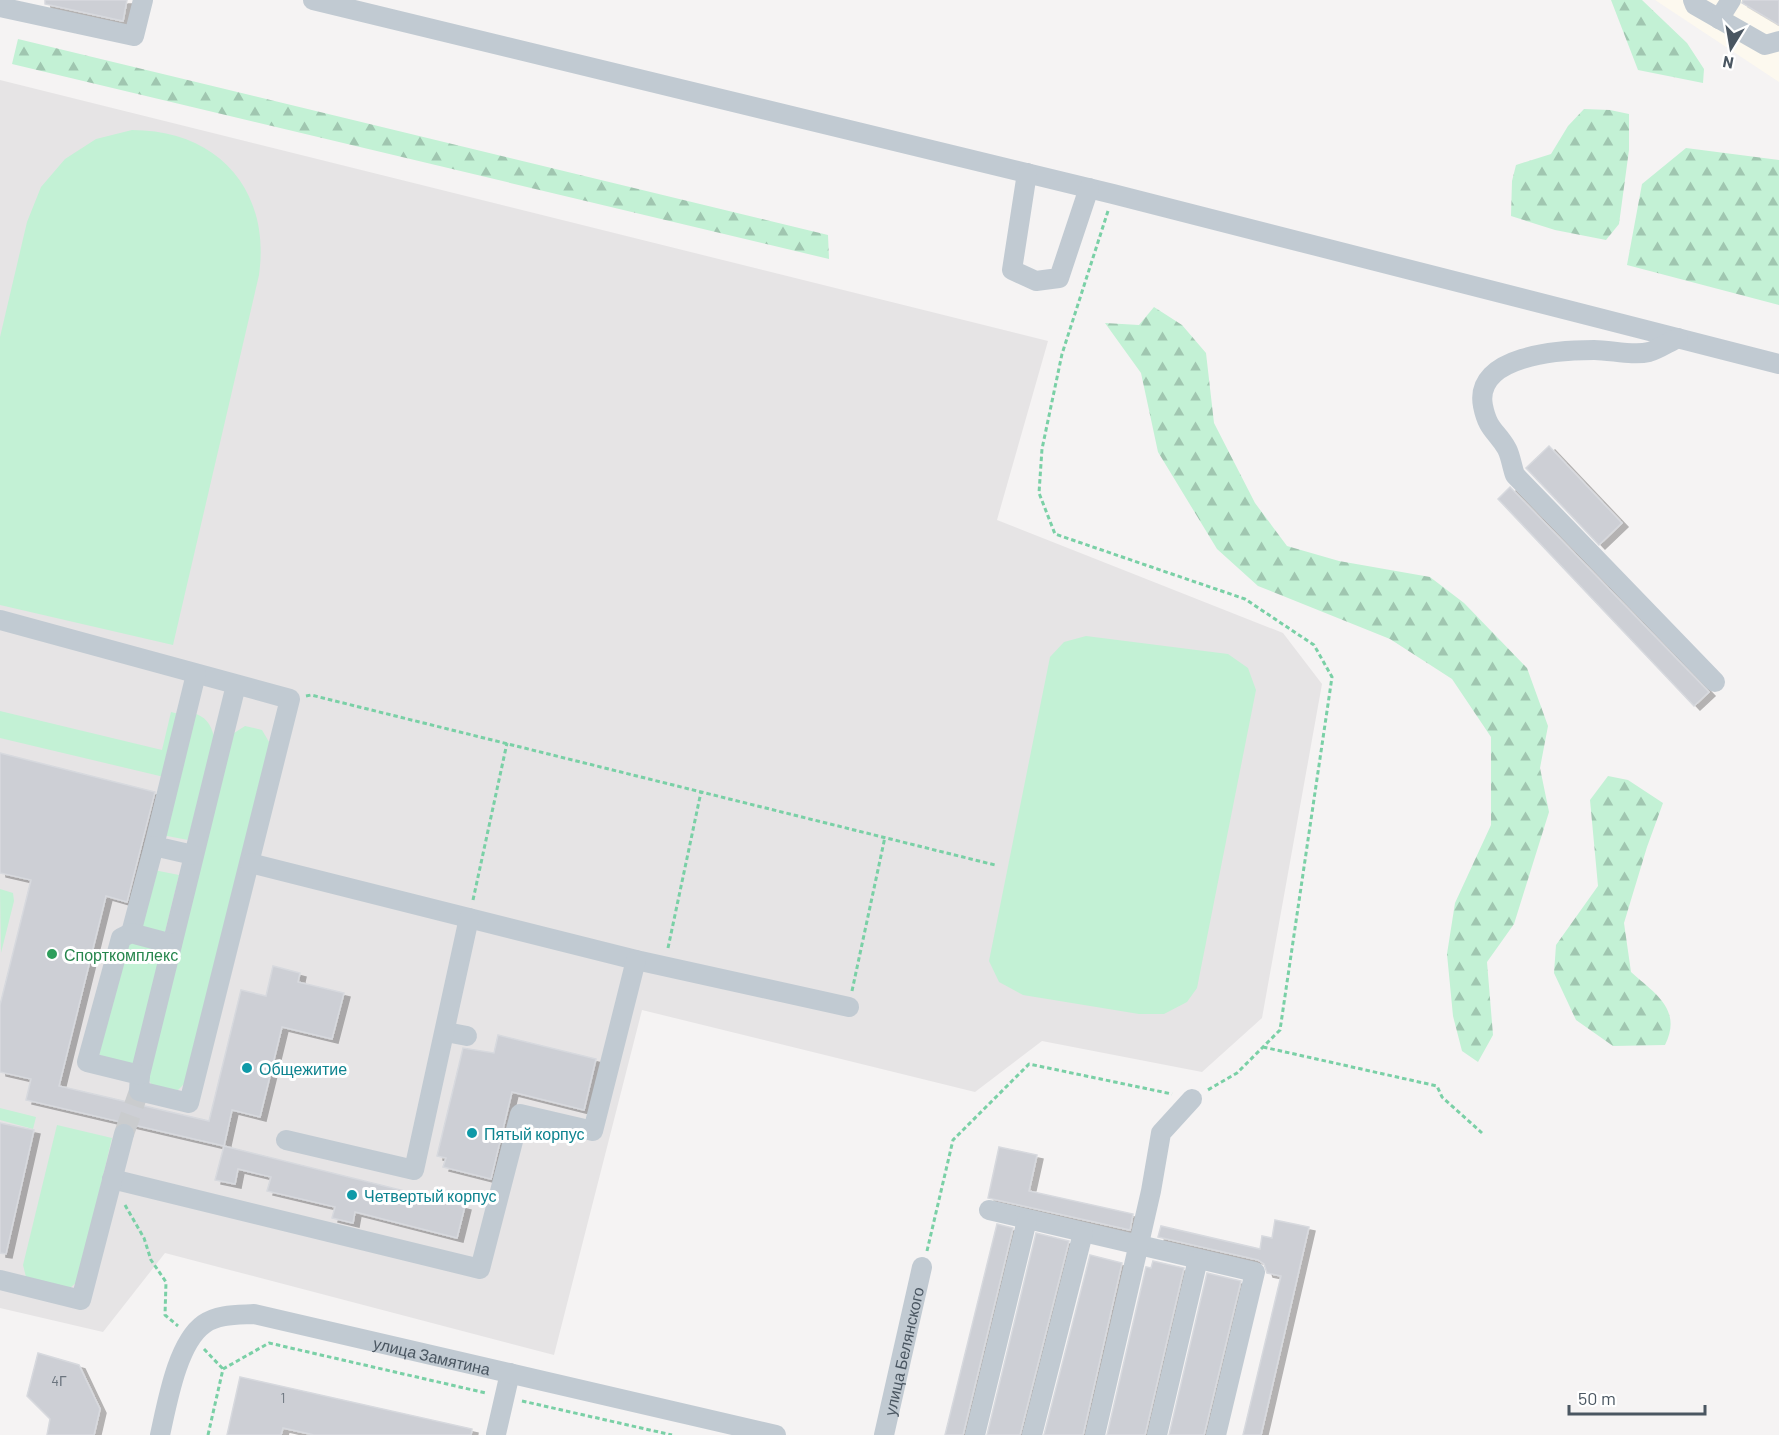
<svg xmlns="http://www.w3.org/2000/svg" width="1779" height="1435" font-family="Barlow,sans-serif">
<style>
.commercial{fill:#fdf9ef}
.education{fill:#e6e4e5}
.grass{fill:#c3f1d5}
.forest{fill:url(#forest-firs)}
.building{fill:#cdcfd5;stroke:#d7d9de;stroke-width:1.5;filter:url(#shadow)}
.lines{fill:none;stroke-linecap:round;stroke-linejoin:round}
.minor-tunnel{stroke:#caccce;stroke-width:20;stroke-dasharray:20 10;stroke-linecap:butt}
.path{stroke:#7ad0a6;stroke-width:3;stroke-dasharray:4.5 3;stroke-linecap:butt}
.minor{stroke:#c1cad2;stroke-width:20}
.leisure-dot{fill:#2e9e5b;stroke:#fff;stroke-width:2}
.culture-dot{fill:#0f9aa8;stroke:#fff;stroke-width:2}
.labels{text-anchor:middle;dominant-baseline:central;stroke-width:6;stroke-linejoin:round;paint-order:stroke}
.number-label{font-size:14px;fill:#6b747e}
.leisure-label{font-size:16px;fill:#27864d;stroke:#fff;text-anchor:start}
.culture-label{font-size:16px;fill:#0d838f;stroke:#fff;text-anchor:start}
.street-label{font-size:16px;fill:#4a5661;stroke:#fff}
</style>
<defs>
<pattern id="forest-firs" width="22" height="20" patternUnits="userSpaceOnUse" patternTransform="scale(1.5)"><rect width="22" height="20" fill="#c3f1d5"/><path d="M5 1l3.5 6h-7zM16 11l3.5 6h-7z" fill="#a0c6b0"/></pattern>
<filter id="shadow"><feDropShadow dx="6" dy="4" stdDeviation="0" flood-color="#0004"/></filter>
</defs>
<rect width="100%" height="100%" fill="#f5f3f3"/>
<path class="commercial" d="M1655 0H1779V82Z"/>
<path class="education" d="M0 80 1048 341 997 520 1283 633 1322 684 1262 1018 1202 1072 1042 1041 975 1092 642 1010 554 1355 165 1253 103 1332 0 1308Z"/>
<path class="grass" d="M132 130C218 130 271 190 259 275L173 645 0 605V337L27 222 41 187 65 159 96 139Z
M1086 636 1228 654 1248 668 1256 690 1197 988 1187 1002 1164 1014H1139L1023 995 999 982 989 961 1050 657 1064 642Z
M0 711 162 750 171 712 179 714 164 777 0 738Z
M193 713C206 717 210 723 214 736L188 840 162 835Z
M245 726 262 730 272 747 185 1083 175 1093 152 1087 147 1074 231 735Z
M154 870 179 875 164 936 140 930Z
M0 889 13 893 14 901 1 953Z
M128 942 161 950V955L135 1067 100 1056 99 1051Z
M0 1108 36 1117 33 1129 0 1120Z
M57 1125 112 1138 78 1281 70 1288 26 1277 23 1265Z"/>
<path class="forest" d="M1611 0H1642L1687 43 1704 69 1703 83 1638 70Z
M18 39 828 235 829 259 12 64Z
M1584 109 1610 110 1629 114V150L1619 224 1606 240 1555 230 1511 216 1512 181 1516 165 1551 154 1568 126Z
M1686 148 1779 160V305L1627 265 1642 184Z
M1154 307 1182 325 1206 353 1214 423 1255 503 1287 546 1339 561 1430 577 1464 603 1527 668 1548 726 1540 768 1549 812 1514 924 1487 962 1493 1035 1478 1062 1462 1051 1453 1016 1447 954 1455 903 1491 825V737L1452 679 1390 639 1258 586 1217 549 1158 452 1141 373 1105 323 1139 325Z
M1608 776 1628 780 1663 803 1647 847 1624 923 1631 972C1654 993 1683 1009 1665 1045L1613 1046 1576 1020 1554 973 1556 945 1598 886 1590 800Z"/>
<path class="building" d="M45 0H127L123 21 45 4Z
M1743 0H1779V25L1742 3Z
M1549 446 1622 523 1599 545 1526 468Z
M1510 487 1709 692 1694 706 1498 499Z
M0 753 155 792 127 902 106 896 59 1086 209 1121 241 990 266 996 273 966 300 973 298 982 344 993 332 1039 282 1027 260 1117 232 1110 224 1146 26 1100 31 1079 0 1072V1005L31 880 0 873Z
M498 1035 596 1059 584 1110 512 1092 491 1179 443 1167 446 1158 437 1156 463 1048 494 1053Z
M0 1123 34 1130 6 1254 0 1253Z
M224 1146 465 1206 457 1238 355 1212 353 1223 332 1218 335 1207 267 1191 271 1177 238 1169 235 1184 215 1180Z
M999 1147 1037 1155 1029 1191 1133 1214 1130 1230 988 1198Z
M1275 1220 1309 1227 1261 1435H1243L1281 1276 1267 1273 1264 1264 1258 1260 1158 1237 1161 1226 1260 1249 1262 1236 1272 1238Z
M997 1224 1013 1228 963 1435H945Z
M1036 1233 1069 1241 1020 1435H987Z
M1090 1255 1122 1263 1083 1435H1044Z
M1153 1261 1184 1268 1145 1435H1107L1146 1267 1151 1268Z
M1207 1273 1241 1281 1204 1435H1169Z
M38 1353 79 1365 100 1409 94 1435H47L50 1419 27 1396Z
M240 1377 472 1429 471 1435H314L283 1428 281 1435H227Z"/>
<g class="lines">
<path class="minor-tunnel" d="M124 1134 139 1091"/>
<path class="path" d="M1108 211 1062 354 1042 449 1039 493 1055 534 1245 599 1314 645 1332 677 1280 1030 1237 1073 1206 1091
M306 696 311 695 995 865
M473 900 507 743
M668 948 701 792
M852 991 885 837
M1263 1047 1437 1086 1442 1097 1482 1133
M125 1205 144 1238 151 1260 166 1282 165 1315 178 1326
M927 1251 953 1140 1029 1064 1172 1094
M204 1349 223 1369
M522 1401 672 1435
M208 1435 223 1369 269 1343 486 1393"/>
<g class="minor">
<path d="M313 0 1113 194 1779 364"/>
<path d="M1693 0 1695 5 1765 45 1779 41"/>
<path d="M0 7 134 36 143 0"/>
<path d="M1719 19 1731 0"/>
<path d="M1027 173 1012 270 1036 281 1059 278 1089 188"/>
<path d="M1678 338C1669 342 1659 349 1649 352 1633 356 1611 350 1594 350 1561 350 1473 355 1483 406 1488 431 1497 431 1507 449 1511 457 1512 467 1515 475L1715 682"/>
<path d="M0 620 290 699 189 1103 139 1091 140 1075 236 685"/>
<path d="M193 855 154 846 196 674"/>
<path d="M250 863 636 960 849 1007"/>
<path d="M131 933 154 846"/>
<path d="M446 1032 467 1036"/>
<path d="M140 1075 87 1062 121 938 131 933 172 944"/>
<path d="M286 1140 414 1170 469 918"/>
<path d="M112 1179 480 1269 520 1114 593 1131 636 960"/>
<path d="M989 1210 1255 1272 1216 1435"/>
<path d="M0 1280 81 1300 124 1134"/>
<path d="M496 1434 510 1373"/>
<path id="s1" d="M160 1435C167 1404 177 1343 204 1324 218 1314 238 1315 254 1314L776 1435"/>
<path id="s2" d="M884 1435 922 1267"/>
<path d="M975 1435 1027 1220"/>
<path d="M1032 1435 1083 1233"/>
<path d="M1095 1435 1151 1191 1161 1133 1192 1099"/>
<path d="M1157 1435 1198 1259"/>
</g>
</g>
<circle class="leisure-dot" cx="52" cy="954" r="6"/>
<g class="culture-dot">
<circle cx="247" cy="1068" r="6"/>
<circle cx="472" cy="1133" r="6"/>
<circle cx="352" cy="1195" r="6"/>
</g>
<g class="labels">
<g class="number-label">
<text x="59" y="1380">4Г</text>
<text x="283" y="1397">1</text>
</g>
<g class="leisure-label">
<text x="64" y="954">Спорткомплекс</text>
</g>
<g class="culture-label">
<text x="259" y="1068">Общежитие</text>
<text x="484" y="1133">Пятый корпус</text>
<text x="364" y="1195">Четвертый корпус</text>
</g>
<g class="street-label">
<text stroke="none"><textPath href="#s2" startOffset="86">улица Белянского</textPath></text>
<text stroke="none"><textPath href="#s1" startOffset="356">улица Замятина</textPath></text>
</g>
</g>
<g transform="translate(1731 48) rotate(191)" stroke="#ffffff" stroke-width="4.5" paint-order="stroke">
<path d="M0-4.5L10 22L0 15L-10 22Z" fill="#4a5661"/>
<text y="-9" font-size="16" font-weight="bold" text-anchor="middle" fill="#4a5661">N</text>
</g>
<path d="M1569 1405v9h136v-9" fill="none" stroke="#4a5661" stroke-width="3"/>
<text x="1578" y="1405" font-size="18" fill="#4a5661" stroke="#ffffff" stroke-width="4.5" paint-order="stroke">50 m</text>
</svg>
